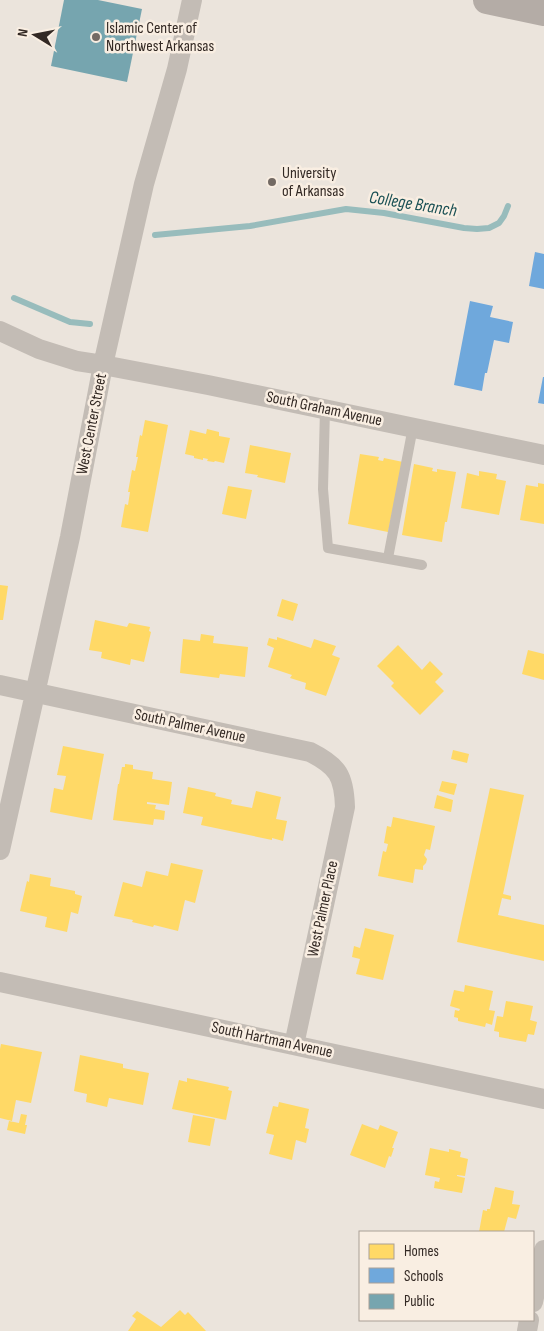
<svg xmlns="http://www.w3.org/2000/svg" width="544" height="1331" font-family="'Sofia Sans Condensed',sans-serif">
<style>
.homes{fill:#ffd966}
.schools{fill:#6fa8dc}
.public{fill:#76a5af}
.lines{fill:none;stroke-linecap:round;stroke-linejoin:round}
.stream{stroke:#98bcbc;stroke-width:6}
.lane{stroke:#c3bcb5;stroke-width:10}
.street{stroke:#c3bcb5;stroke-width:20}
.secondary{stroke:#b4aca6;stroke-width:28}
.poi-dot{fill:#736a64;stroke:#f9eee2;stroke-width:2}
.labels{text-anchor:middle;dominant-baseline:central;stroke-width:5;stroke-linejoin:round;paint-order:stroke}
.poi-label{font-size:16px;fill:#332924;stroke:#f9eee2;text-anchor:start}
.street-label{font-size:16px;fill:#332924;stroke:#f9eee2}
.water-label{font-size:18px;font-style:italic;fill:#1a5054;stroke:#f9eee2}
</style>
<rect width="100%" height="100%" fill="#ebe4dc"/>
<path class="homes" d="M145 420 168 425 148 532 121 527 125 504 128 505 130 492H128L132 470 135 471 138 457H136L140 435 142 436Z
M207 429 219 432V436L230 438 224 463 215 461 214 462 207 461 208 459 203 458V460L194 458V456L185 454 190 430 206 434Z
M250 445 291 453 285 483 257 477 258 475 245 473Z
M360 454 379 457 378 460 383 461 384 458 403 462 388 532 348 524Z
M414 464 433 468 432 471 437 472V469L456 472 447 522H445L442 542 402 535Z
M479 471 497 474 496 479 506 481 499 515 461 508 467 473 479 476Z
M538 483 544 484V524L520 520 526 485 538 487Z
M228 486 252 490 246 519 222 514Z
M0 585 8 586 3 620H0Z
M282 599 298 604 293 621 277 616Z
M95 620 127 627 129 623 150 627 149 631 151 632 144 662 131 659 130 665 101 658 102 652 89 650Z
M201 634 214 636 213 643 248 647 245 677 220 674 219 678 180 673 183 639 200 641Z
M277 637 311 648 314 639 336 646 332 655 340 658 326 696 305 689 306 683 290 678 292 675 268 667 274 648 267 645 269 638 277 640Z
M398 645 422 670 430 661 443 674 435 682 444 691 420 715 391 686 394 683 377 666Z
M528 650 544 654V680L522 674Z
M63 746 104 754 92 820 50 812 54 788 63 790 66 776 57 775Z
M453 750 469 754 467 763 451 759Z
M125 764 133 765V769L153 772 152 779 172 782 169 805 147 802V804L156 805 155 809 165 811 164 820 154 819 153 825 113 820 118 784H119L122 767H125Z
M442 781 457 784 454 795 439 791Z
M188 787 216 793 215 796 232 800 231 804 252 808 256 791 281 797 276 819 287 821 283 841 272 838V840L201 825 203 817 183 813Z
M490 788 524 795 503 894 511 896V900L502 898 498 915 544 925V961L457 942Z
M437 795 453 800 451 812 434 808Z
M393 817 435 826 430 850 426 849 424 855 427 859 426 863 423 866V870L415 869 413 883 378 876 383 851 386 852 388 844 384 843 387 826 391 827Z
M171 863 203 870 195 903 185 900 178 931 154 925 153 927 132 922 133 920 114 916 123 882 142 887 146 871 168 876Z
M30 874 51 878 50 886 75 891V894L82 896 78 914 71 912 67 932 45 927 47 917 20 911 27 881 29 882Z
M365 928 394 935 383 980 356 974 360 959 352 957 354 946 360 948Z
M465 985 493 991 489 1010 495 1011 492 1025 486 1023 485 1027 458 1021V1018L454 1017 455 1010 459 1011 460 1009 450 1006 454 990 464 992Z
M506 1001 533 1006 530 1020 537 1022 534 1035 528 1034 526 1042 499 1037V1032L494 1031 497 1016 503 1017Z
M1 1044 42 1052 31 1103 16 1100 12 1121 0 1118V1049Z
M80 1055 123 1064V1068L149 1073 143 1105 109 1098 107 1107 86 1102 87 1094 74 1091Z
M187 1078 229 1087 228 1090 232 1091 226 1120 172 1109 179 1080 187 1082Z
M279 1102 309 1109 305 1128 309 1129 306 1143 296 1140 292 1160 269 1154 274 1135 266 1133 273 1106 278 1107Z
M21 1114 27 1115 25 1125H27L25 1134 7 1130 9 1121 19 1123Z
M193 1115 215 1119 210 1146 188 1142Z
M362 1124 378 1130 380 1125 398 1132 392 1148H394L391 1157 389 1156 385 1168 350 1155Z
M430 1148 449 1152V1149L461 1152 460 1157 468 1159 465 1176 457 1175V1176L465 1178 462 1193 434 1188 435 1181 439 1182 440 1178 425 1175Z
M495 1187 514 1191 512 1204 520 1205 516 1219 508 1217 504 1232H479L483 1210 487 1211V1209H490Z
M180 1310 185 1315 188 1312 206 1331H128L136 1319 132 1316 137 1311 161 1327Z"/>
<path class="schools" d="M535 252 544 254V289L529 286Z
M470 301 493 306 490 317 513 322 509 343 494 340 487 373H485L482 391 454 385Z
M543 377H544V404L538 403Z"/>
<path class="public" d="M64 0H98L142 9 127 82 51 66Z"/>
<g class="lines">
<path class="stream" d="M155 235 250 226 346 209 384 213 464 228 477 229 489 228 499 223 504 216 508 206
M14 298 70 322 90 324"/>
<path class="lane" d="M325 409 323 489 328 548 422 565
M388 558 413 427"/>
<path class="street" d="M0 331 39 349 77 361 103 365 208 385 544 455
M0 685 310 752C338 766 344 776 345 807L294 1045
M0 850 70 537 103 365 144 184 177 69 192 0
M0 982 544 1099
M533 1302 544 1250
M527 1331 529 1320"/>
<path class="secondary" d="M487 0 544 12"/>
</g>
<g class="poi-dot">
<circle cx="96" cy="37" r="5"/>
<circle cx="272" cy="182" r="5"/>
</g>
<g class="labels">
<g class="poi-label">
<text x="106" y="28">Islamic Center of<tspan x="106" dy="18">Northwest Arkansas</tspan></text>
<text x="282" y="173">University<tspan x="282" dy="18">of Arkansas</tspan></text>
</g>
<g class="street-label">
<text transform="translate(324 409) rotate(12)">South Graham Avenue</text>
<text transform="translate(92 424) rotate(-79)">West Center Street</text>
<text transform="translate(190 726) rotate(12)">South Palmer Avenue</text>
<text transform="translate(323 909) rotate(-78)">West Palmer Place</text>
<text transform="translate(272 1040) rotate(12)">South Hartman Avenue</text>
</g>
<g class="water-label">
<text transform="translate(413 204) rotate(9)">College Branch</text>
</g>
</g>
<rect x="359" y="1231" width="175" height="90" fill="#f9eee2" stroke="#aa9f96"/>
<rect x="369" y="1244" width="25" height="15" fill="#ffd966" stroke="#aa9f96"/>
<text x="404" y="1256" font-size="15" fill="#332924">Homes</text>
<rect x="369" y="1268" width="25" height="15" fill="#6fa8dc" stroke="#aa9f96"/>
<text x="404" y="1281" font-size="15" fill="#332924">Schools</text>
<rect x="369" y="1294" width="25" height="15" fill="#76a5af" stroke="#aa9f96"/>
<text x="404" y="1306" font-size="15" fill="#332924">Public</text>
<g transform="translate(35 35) rotate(280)" stroke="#f9eee2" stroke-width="4" paint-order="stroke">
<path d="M0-4L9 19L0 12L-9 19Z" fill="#332924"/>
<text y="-8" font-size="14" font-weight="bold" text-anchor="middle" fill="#332924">N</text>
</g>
</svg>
